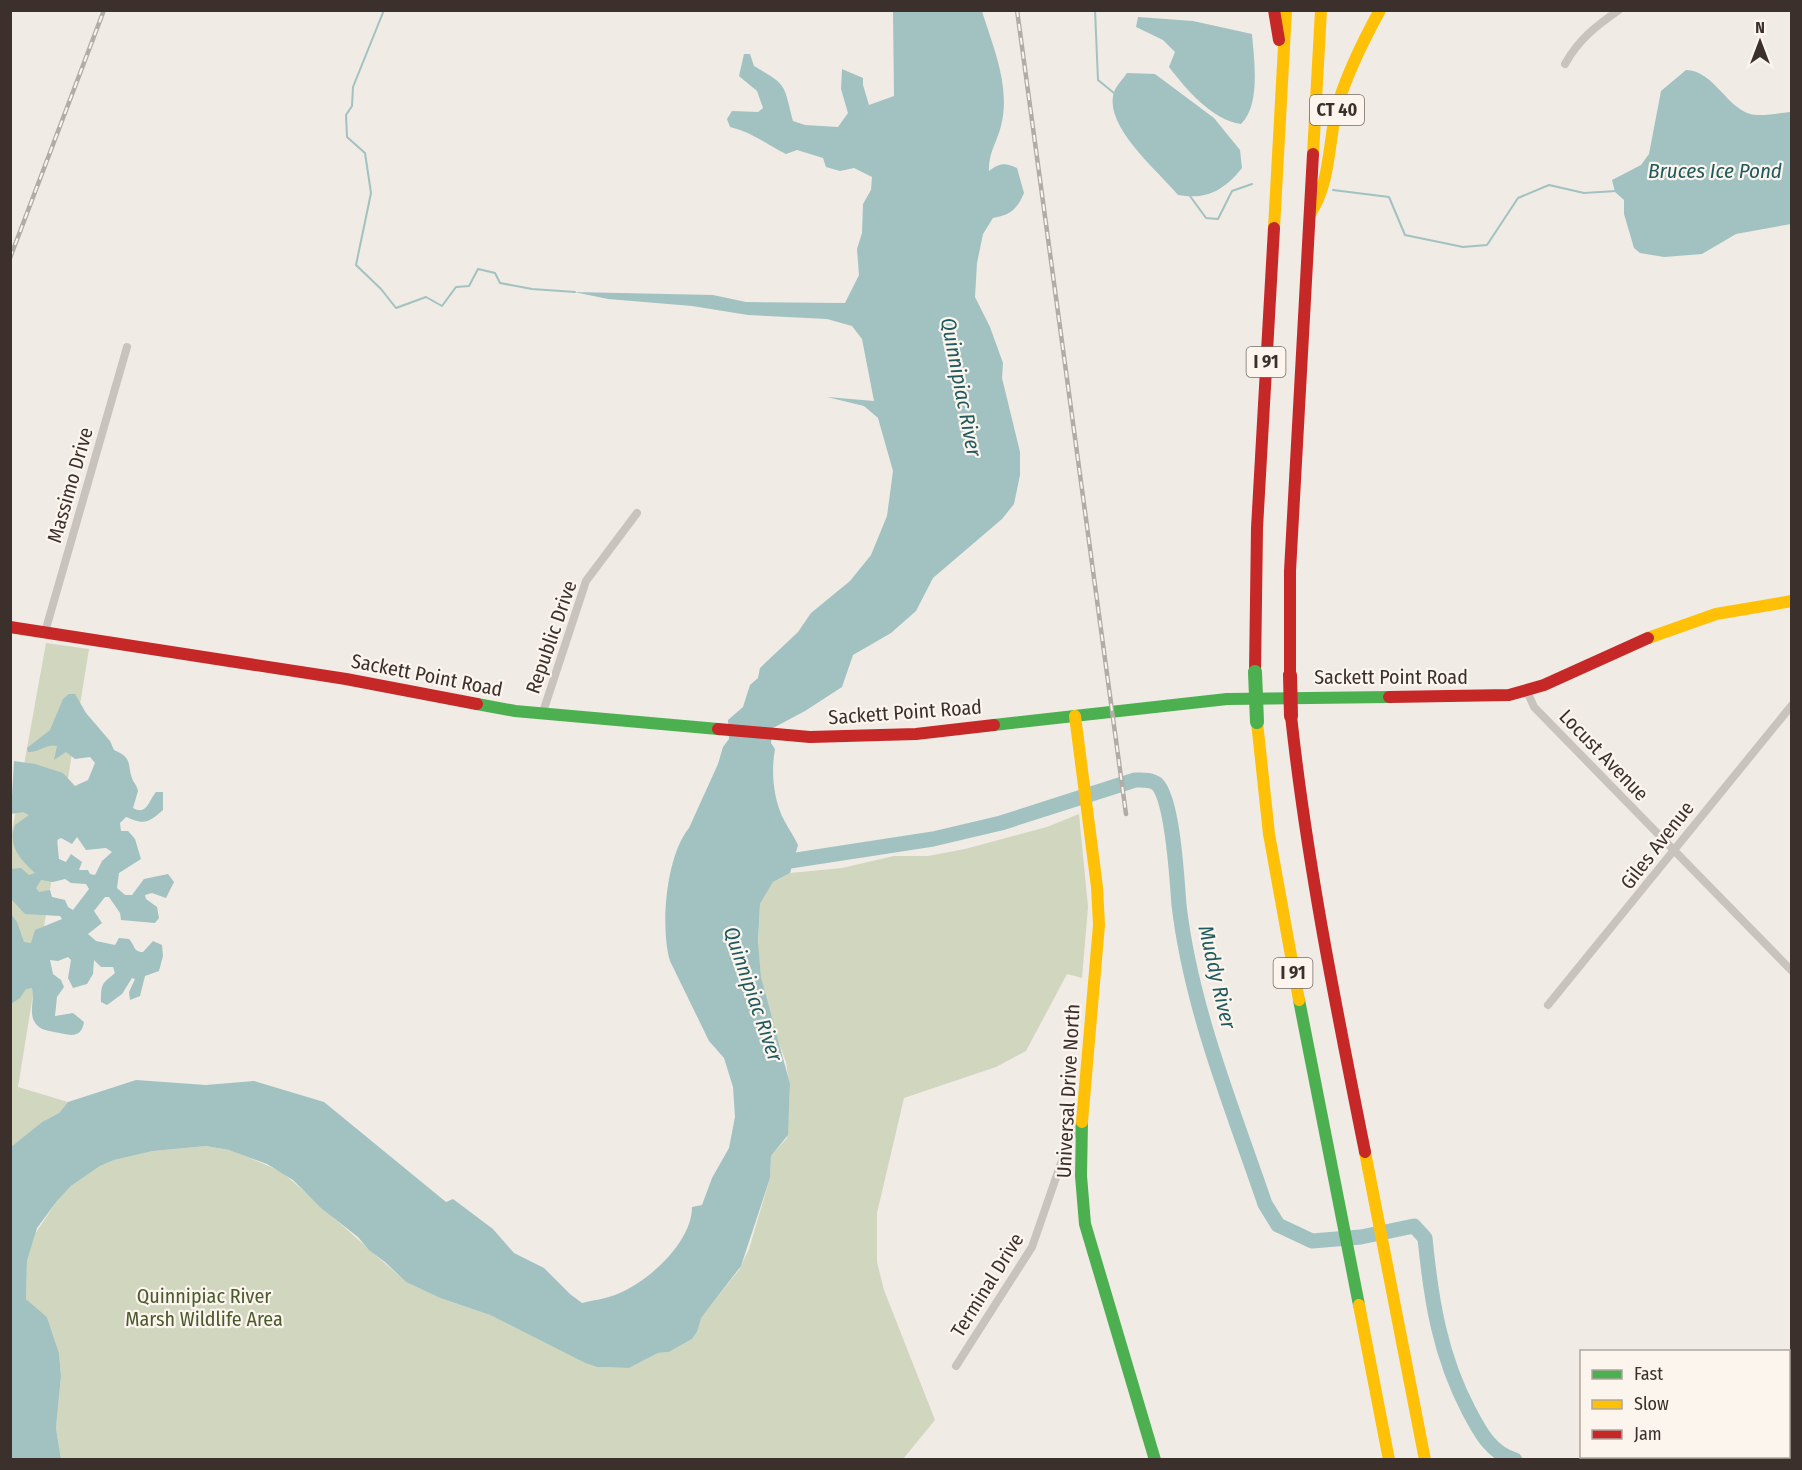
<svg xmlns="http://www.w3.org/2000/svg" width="1802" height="1470" font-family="'Fira Sans Condensed',sans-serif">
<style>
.green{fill:#d1d6bf}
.water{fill:#a1c2c1;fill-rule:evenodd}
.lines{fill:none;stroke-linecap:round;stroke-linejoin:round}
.stream{stroke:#a1c2c1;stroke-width:2}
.river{stroke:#a1c2c1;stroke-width:15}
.street{stroke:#c9c3be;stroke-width:8}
.fast{stroke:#4caf50;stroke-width:12}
.slow{stroke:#ffc107;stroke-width:12}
.jam{stroke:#c62828;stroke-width:12}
.rail-casing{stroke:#b1aca8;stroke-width:4.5}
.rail{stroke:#fbf5ee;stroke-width:2;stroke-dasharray:7;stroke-linecap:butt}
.fast-bridge{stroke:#4caf50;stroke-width:14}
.jam-bridge{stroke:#c62828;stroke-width:14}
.labels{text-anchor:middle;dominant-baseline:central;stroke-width:4.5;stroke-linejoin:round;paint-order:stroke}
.shield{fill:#fbf5ee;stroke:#756b66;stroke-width:1.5}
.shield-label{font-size:18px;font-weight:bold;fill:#3b302b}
.street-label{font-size:20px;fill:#3b302b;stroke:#fbf5ee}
.park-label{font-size:20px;fill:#4a5a2e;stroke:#fbf5ee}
.water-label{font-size:21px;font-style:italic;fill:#1f5a5e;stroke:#fbf5ee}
</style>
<rect width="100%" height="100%" fill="#f0ebe5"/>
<path class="green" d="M46 643 89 649 18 1087 68 1102 59 1113 42 1122 11 1148V837Z
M1079 814 1088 907 1082 978 1067 974 1026 1051 996 1067 904 1098 877 1213V1262L884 1290 935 1420 903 1459H61L56 1428 61 1376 59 1353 47 1317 26 1299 27 1261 35 1234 57 1201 71 1186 100 1166 114 1160 153 1151 206 1146 234 1151 282 1172 406 1282 440 1298 490 1315 585 1363 597 1367 629 1368 658 1353 669 1352 692 1339 697 1332 699 1320 739 1270 749 1249 770 1178 771 1156 787 1138 790 1090 786 1062 772 1024 761 977 758 948 760 904 773 882 790 873 842 868 894 856H928L965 849 1047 827Z"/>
<path class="water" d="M893 11H982C993 47 1011 87 1001 126 997 142 988 154 989 171 999 163 1005 162 1017 168L1024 193C1017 209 1011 215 993 218L983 234 977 263 975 297 990 327 1003 363 1002 378 1020 452V475L1014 504 1002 519 933 578 916 611 891 633 853 655 842 687 805 711 773 728 771 743 775 749C771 771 773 799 784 820 788 828 794 836 798 845L790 873 773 882 760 904 758 942 761 977 790 1084 788 1135 771 1156 770 1178 741 1266 701 1318 697 1332 692 1339 669 1352 658 1353 629 1368 597 1367 585 1363 490 1315 440 1298 406 1282 385 1262 369 1250 358 1237 321 1208 293 1180 267 1164 229 1150 206 1146 153 1151 114 1160 100 1166 71 1186 57 1201 37 1228 27 1261 26 1299 47 1317 59 1353 61 1376 56 1428 61 1459H11L10 1148 42 1122 59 1113 68 1102 136 1080 206 1085 254 1081 324 1102 446 1202 453 1199 493 1229 514 1253 544 1268 570 1294 582 1303C593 1300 605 1299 615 1295 647 1283 692 1243 692 1207L702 1205 712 1178 729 1148 735 1117 733 1087 724 1058 709 1041 670 961C660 927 666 856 689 828L718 764 723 747 729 739 728 720 743 707 750 685 758 678 760 668 798 632 811 613 850 581 871 555 887 516 893 471 878 418 864 406 827 397 874 401 862 339 852 326 827 319 748 315 692 306 608 299 574 292 713 295 746 302 845 303 859 275 857 249 862 233 863 204 871 190 872 177 854 168 840 171 826 167 823 158 797 150 786 154C764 143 754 133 730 127L727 119 732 111 758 112 763 108 757 91 739 76 744 54H750L754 66C788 86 783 83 793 121L805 125 838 127 848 113 841 89 842 69 863 78V85L869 105 894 96Z
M1138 17 1193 21 1252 34C1254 59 1261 105 1241 124 1212 120 1186 89 1169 67L1175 52 1163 40 1136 27Z
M1686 70C1714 71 1725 106 1750 114 1761 117 1779 113 1791 112V224L1736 234 1702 254 1664 257 1640 253 1634 248 1624 214V200L1615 192 1612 180 1641 165 1649 154 1661 91Z
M1127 73 1155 74 1214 118 1240 150 1242 168C1223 191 1207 200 1178 195 1158 171 1103 126 1114 92 1116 86 1123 79 1127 73Z
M69 694H75L86 713 110 741 114 750C133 758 127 764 132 778 133 782 137 785 138 791L133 808C147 816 149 800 156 792H163V810C148 823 145 825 126 817L120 823 121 831H128L135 839 141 859 119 873 117 888 125 895H132L144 879 168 874 174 882 166 898 152 893 145 895 146 899 157 907 159 918 155 923 121 920 120 913 109 897H105L94 911 102 923 88 934 96 941 115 945 119 938 129 939C135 945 133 952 143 952L153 941 162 945 163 956 159 971 145 976 140 996 130 1000 129 992 135 979 132 978 122 994 107 1005 101 1002C101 983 102 984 115 973L113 967H101L94 960 93 974 87 984 73 988 68 978 71 960 68 957 58 961 50 960 53 974 61 980 64 987 57 997 55 1016 73 1013 84 1022C81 1041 67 1034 54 1032 46 1030 39 1030 34 1021 29 1011 35 999 32 988L26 989 20 998 11 1004V914L17 922 24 942 31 943 35 930 62 919 60 916 25 914 11 899V869L21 868 29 875 35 873C21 860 7 846 15 825L29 815 23 812 11 814 14 761 35 764 63 773 75 786 88 780 95 763 90 757 75 759 66 752 54 760 57 746C47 743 39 753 28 752L27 748 50 730 63 699ZM77 837 86 850 106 848 112 852 102 861 95 875 90 874 88 870H79L82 862 71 854 66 862 59 859 57 840 61 838 72 844ZM65 879 71 883 86 884 89 889 73 910 68 907 65 900 52 897 50 890 39 892 36 888 41 880 53 882Z"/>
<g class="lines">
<path class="stream" d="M384 10 353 87 352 106 346 115 347 137 365 153 371 193 356 265 381 289 396 308 426 297 442 306 456 287 469 286 478 269 495 273 500 283 532 289 575 292
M1095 10 1098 80 1114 93
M1333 190 1389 197 1405 235 1463 247 1487 245 1518 198 1549 185 1584 193 1616 191
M1190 196 1206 218 1218 219 1232 191 1252 184"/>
<path class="river" d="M777 863 933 839 1001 823 1135 780C1142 780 1151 779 1157 784 1173 800 1177 880 1179 905 1191 1008 1232 1107 1265 1204L1278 1225 1312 1241 1361 1237 1414 1226 1425 1238C1431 1300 1440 1356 1469 1411 1480 1432 1491 1453 1515 1460"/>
<path class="street" d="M1565 64C1579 39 1596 26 1619 10
M45 632 127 347
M1527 691 1534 707 1792 971
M542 715 586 581 637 513
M1548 1005 1792 705
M956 1366 1032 1247 1069 1140 1081 1122"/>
<path class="fast" d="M477 704 515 711 718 729
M994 725 1227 699 1389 697
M1299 1000 1359 1305
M1082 1122 1081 1176 1085 1224 1155 1460"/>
<path class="slow" d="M1313 154 1321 10
M1310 214C1331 182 1328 143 1337 107 1347 73 1363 41 1380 10
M1274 228 1286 10
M1648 638 1716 614 1792 601
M1075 716 1097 887 1099 925 1082 1122
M1257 722 1269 834 1299 1000
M1365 1152 1425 1460
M1359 1305 1389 1460"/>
<path class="jam" d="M1274 10 1279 40
M10 627 346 679 477 704
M1255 672 1257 528 1274 228
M1290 675V571L1313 154
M1389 697 1509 695 1544 685 1648 638
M1291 716C1307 863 1336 1007 1365 1152
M718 729 810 737 916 734 994 725"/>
<defs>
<path id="rail" d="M1017 10 1126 814
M10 258 104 10"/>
</defs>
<use href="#rail" class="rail-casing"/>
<use href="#rail" class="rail"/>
<path class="fast-bridge" d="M1255 672 1257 722"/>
<path class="jam-bridge" d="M1290 675 1291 716"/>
</g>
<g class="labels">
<g class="shield">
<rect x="1310" y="95" width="54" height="30" rx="4.5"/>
<rect x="1246.5" y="347" width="39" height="30" rx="4.5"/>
<rect x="1273.5" y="958" width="39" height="30" rx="4.5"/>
</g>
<g class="shield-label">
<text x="1337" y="110">CT 40</text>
<text x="1266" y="362">I 91</text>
<text x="1293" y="973">I 91</text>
</g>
<g class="street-label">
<text transform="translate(70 485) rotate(-74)">Massimo Drive</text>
<text transform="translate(551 637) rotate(-71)">Republic Drive</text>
<text transform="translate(427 675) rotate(11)">Sackett Point Road</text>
<text x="1391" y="677">Sackett Point Road</text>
<text transform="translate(905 712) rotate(-4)">Sackett Point Road</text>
<text transform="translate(1604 755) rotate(46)">Locust Avenue</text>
<text transform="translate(1657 845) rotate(-52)">Giles Avenue</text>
<text transform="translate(1068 1091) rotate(-87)">Universal Drive North</text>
<text transform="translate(987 1285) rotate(-58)">Terminal Drive</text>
</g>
<g class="park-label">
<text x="204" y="1296">Quinnipiac River<tspan x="204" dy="23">Marsh Wildlife Area</tspan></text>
</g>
<g class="water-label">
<text x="1715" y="171">Bruces Ice Pond</text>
<text transform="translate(961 387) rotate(79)">Quinnipiac River</text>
<text transform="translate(1217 977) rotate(77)">Muddy River</text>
<text transform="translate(753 994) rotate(71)">Quinnipiac River</text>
</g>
</g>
<rect width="1802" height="1470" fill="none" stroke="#3b302b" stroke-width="24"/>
<rect x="1580" y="1350" width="210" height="108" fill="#fbf5ee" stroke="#aea6a0" stroke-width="1.5"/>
<rect x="1592" y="1370" width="30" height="9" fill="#4caf50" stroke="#aea6a0" stroke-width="1.5"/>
<text x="1634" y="1380" font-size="18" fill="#3b302b">Fast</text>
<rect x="1592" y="1400" width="30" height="9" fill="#ffc107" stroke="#aea6a0" stroke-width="1.5"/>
<text x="1634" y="1410" font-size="18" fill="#3b302b">Slow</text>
<rect x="1592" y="1430" width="30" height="9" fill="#c62828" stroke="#aea6a0" stroke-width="1.5"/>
<text x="1634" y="1440" font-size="18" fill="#3b302b">Jam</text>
<g transform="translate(1760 42)" stroke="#fbf5ee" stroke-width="4.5" paint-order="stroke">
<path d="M0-4.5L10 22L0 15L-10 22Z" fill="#3b302b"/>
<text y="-9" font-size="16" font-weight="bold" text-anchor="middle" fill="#3b302b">N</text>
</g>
</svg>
